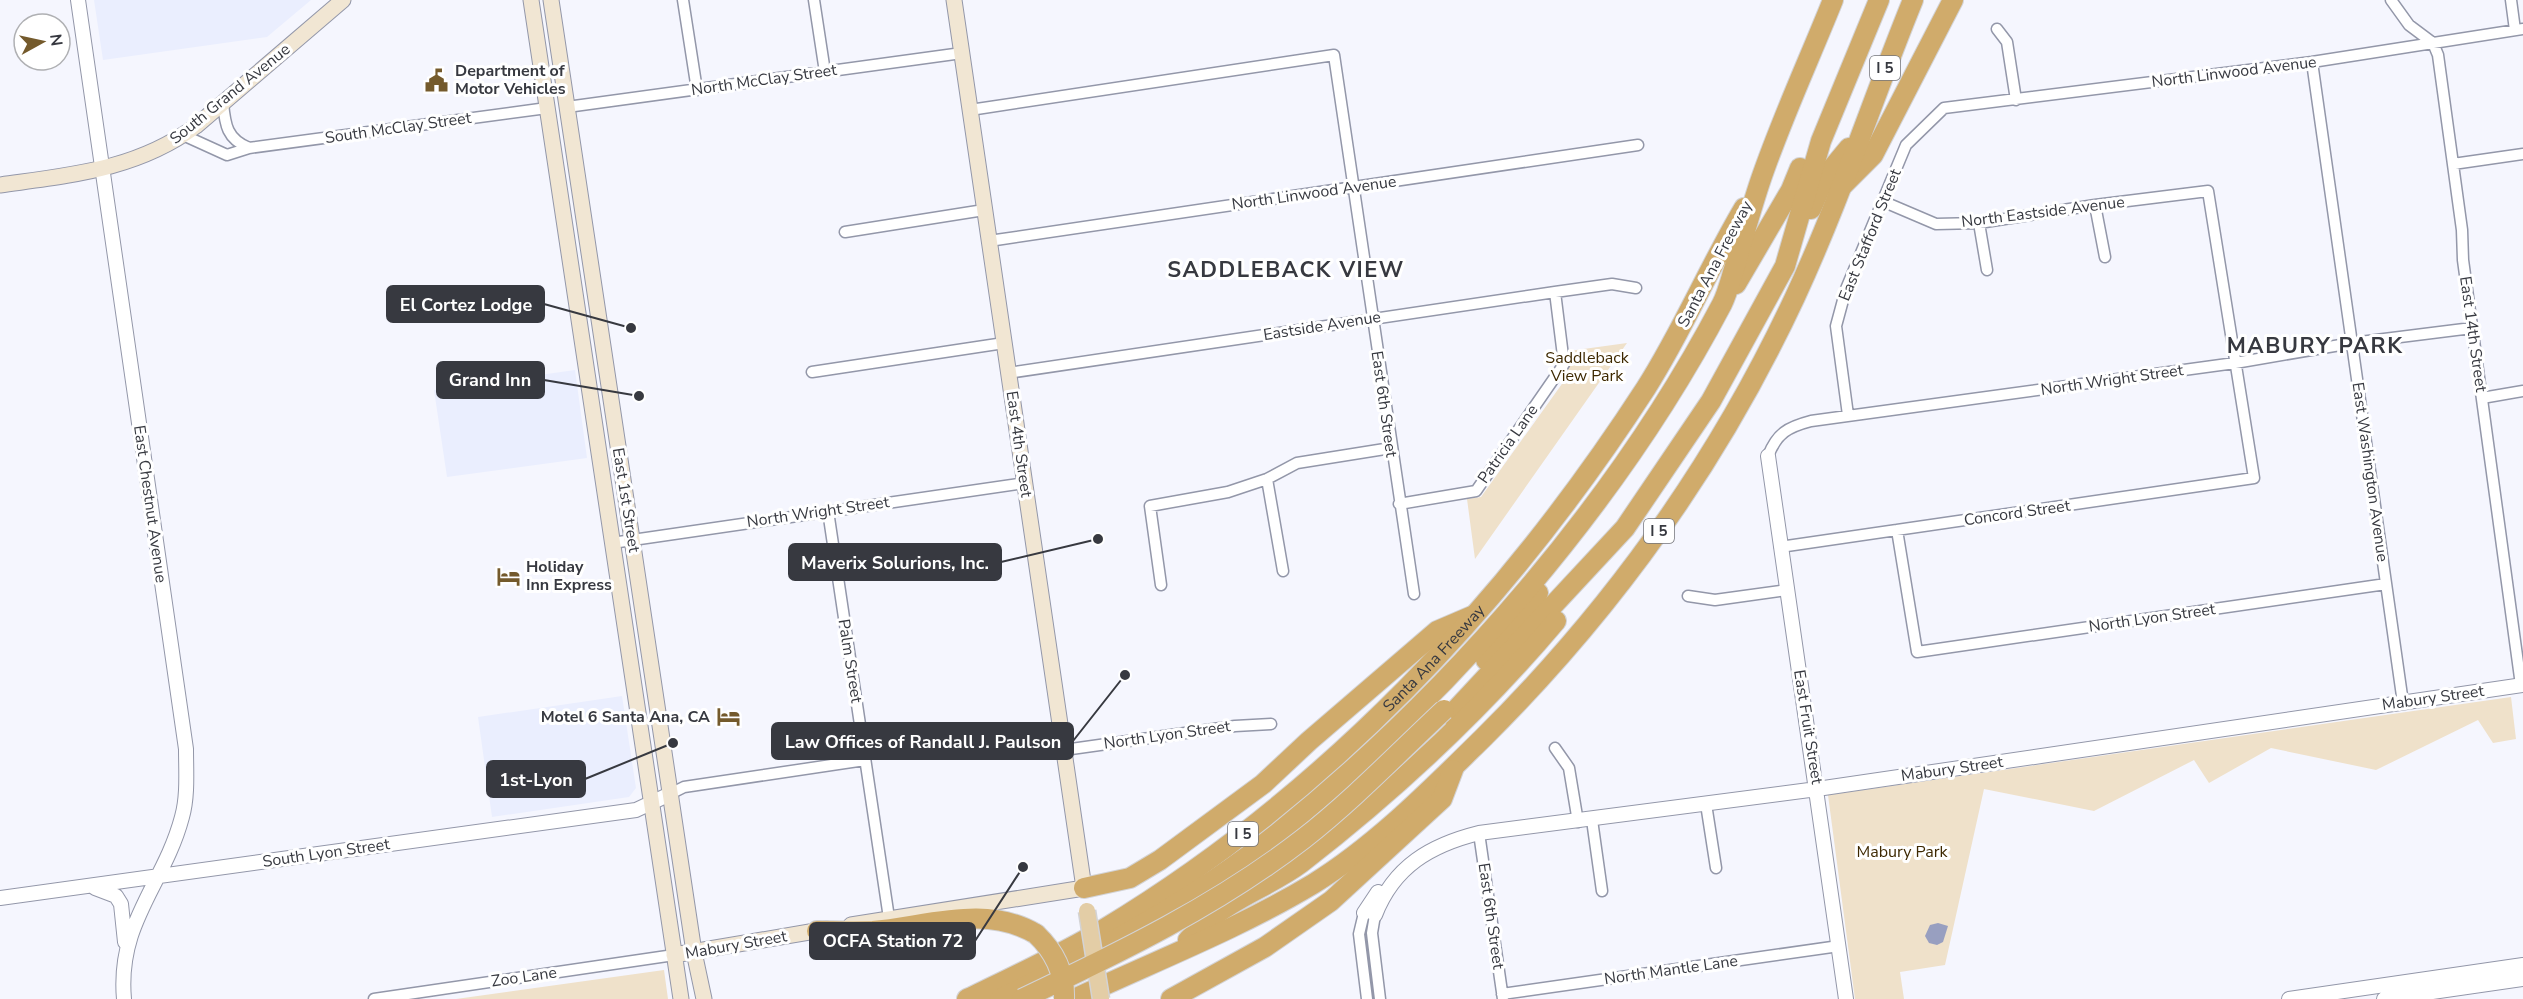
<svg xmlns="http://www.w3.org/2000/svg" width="2523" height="999" font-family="'Nunito Sans',sans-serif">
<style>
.built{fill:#eaeefe}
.green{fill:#efe1ca}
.water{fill:#989fc0}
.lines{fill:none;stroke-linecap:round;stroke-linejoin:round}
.minor-casing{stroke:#9397a9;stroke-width:13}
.tertiary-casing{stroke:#9397a9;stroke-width:16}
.secondary-casing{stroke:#9397a9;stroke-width:17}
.motorway-casing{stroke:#d3d3d5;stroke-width:22}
.minor{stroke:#fff;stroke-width:10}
.tertiary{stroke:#fff;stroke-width:14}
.secondary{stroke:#f1e6d3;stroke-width:15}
.motorway{stroke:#d0ab6b;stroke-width:20}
.primary-bridge-casing{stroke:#d3d3d5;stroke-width:19;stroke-linecap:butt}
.motorway-bridge-casing{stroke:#d3d3d5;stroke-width:22;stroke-linecap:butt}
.primary-bridge{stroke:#e3cda6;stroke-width:16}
.motorway-bridge{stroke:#d0ab6b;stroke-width:20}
.labels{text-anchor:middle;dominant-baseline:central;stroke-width:6;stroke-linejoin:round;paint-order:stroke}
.shield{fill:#fff;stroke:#737479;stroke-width:1.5}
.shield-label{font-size:15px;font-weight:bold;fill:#373940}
.poi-label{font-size:16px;font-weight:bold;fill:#373940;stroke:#fff;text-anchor:start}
.street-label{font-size:16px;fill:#373940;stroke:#fff}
.park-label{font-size:16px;fill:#3d2800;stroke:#fff}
.district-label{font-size:22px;font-weight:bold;letter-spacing:1.5px;fill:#373940;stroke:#fff}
.leader{fill:none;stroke:#373940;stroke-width:2}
.callout-dot{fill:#373940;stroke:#fff;stroke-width:2}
.callout{fill:#373940;stroke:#373940;stroke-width:2}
.callout-label{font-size:18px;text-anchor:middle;font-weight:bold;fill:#fff}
</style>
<rect width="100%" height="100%" fill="#f5f6fe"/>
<path class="built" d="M94 0H311L267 37 103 60Z
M575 370 587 458 447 477 434 390Z
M622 696 636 788 629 797 492 817 478 717Z"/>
<path class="green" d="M1627 343 1475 559 1467 499 1481 497 1564 381 1568 369 1569 351Z
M2511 697 2516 739 2493 743 2478 720 2376 770 2271 748 2209 783 2194 760 2094 811 1984 789 1945 965 1900 972 1904 999H1855L1828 795Z
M664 970 668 999H456Z"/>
<path class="water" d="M1938 923 1948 926 1943 942 1937 945 1929 943 1925 936 1930 925Z"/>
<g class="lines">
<defs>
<path id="minor" d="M683 0 697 90
M814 0 825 72
M2391 0 2409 25 2433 43 2438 55 2462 230 2463 260 2521 685
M2511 0 2515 30
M1997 29 2007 42 2016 100
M2312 62 2403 703
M223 103C225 125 227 139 249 148
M567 107 962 53
M970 110 1334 55 1414 594
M183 135 227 155 249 148 547 108
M2453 164 2523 154
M2095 205 2105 257
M1979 223 1987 270
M845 232 984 210
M989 241 1638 145
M812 372 1004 343
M1008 373 1555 292 1612 284 1636 288
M2482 398 2523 391
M1848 415 1836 326 1846 289 1906 145 1944 108 2312 62 2523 29
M1768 456C1777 433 1788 427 1811 421L2235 363 2352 343 2472 328
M1267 479 1283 571
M1399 504 1476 491 1564 364 1555 292
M828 511 889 918
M1897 530 1917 652 2386 584
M612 543 1025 483
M1780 547 2254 478 2208 191 2095 205 1979 223 1936 224 1882 201
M1161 585 1150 506 1228 492 1267 479 1297 463 1391 448
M1688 596 1715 600 1787 590
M1555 748 1569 768 1578 822
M1064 750 1235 726 1271 724
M670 794 684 787 865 760
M1706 804 1716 868
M1592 820 1602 891
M1479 833 1503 999
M1364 913 1359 934 1367 999
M1375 915 1372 933 1380 999
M1502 994 1839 946
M374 999 674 955"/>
<path id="tertiary" d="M78 0 186 749C186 771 188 796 182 817 164 885 117 922 124 999
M1768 456 1846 999
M95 888 116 896 121 904 125 942
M0 898 636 810 670 794
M1364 913 1378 892
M1375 915C1394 866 1431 845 1479 833L1817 789 2523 685
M2289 999 2523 965
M2384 999 2523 979"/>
<path id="secondary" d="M531 0 681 999
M551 0 694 952 704 999
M0 185C71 175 136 170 196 126L343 0
M851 925 1084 888 954 0
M674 955 827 929"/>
<g id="motorway">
<path d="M1843 185 1873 155 1953 0"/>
<path d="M1811 209 1825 177 1849 148"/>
<path d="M1736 284 1791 190 1800 168"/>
<path d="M1486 660 1538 593"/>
<path d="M1451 715 1625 528 1711 401 1785 266 1821 141 1879 0"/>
<path d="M1084 888 1130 878 1160 860 1263 784 1309 741 1437 631 1472 616"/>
<path d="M817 931C835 931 854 932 873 931 928 926 986 904 1036 934"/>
<path d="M1188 940C1196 933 1203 924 1211 918 1238 896 1273 884 1301 863 1394 791 1480 711 1556 621"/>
<path id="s1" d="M967 999C1013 977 1060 955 1104 929 1326 795 1506 604 1646 388 1683 330 1709 267 1744 208"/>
<path d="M1000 999C1097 952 1194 900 1278 833 1452 693 1618 502 1722 304 1728 292 1731 278 1735 266 1743 238 1751 209 1760 182 1781 120 1809 60 1833 0"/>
<path d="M1074 999C1153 962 1238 929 1313 884 1376 845 1430 790 1483 738 1612 610 1718 462 1795 297 1840 200 1873 98 1913 0"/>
<path d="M1171 999 1265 947 1331 901 1442 799 1453 770"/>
</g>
</defs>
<use href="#minor" class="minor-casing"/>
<use href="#tertiary" class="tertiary-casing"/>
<use href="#secondary" class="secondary-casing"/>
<use href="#motorway" class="motorway-casing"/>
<use href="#minor" class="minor"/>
<use href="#tertiary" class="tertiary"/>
<use href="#secondary" class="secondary"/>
<use href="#motorway" class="motorway"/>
<defs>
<path id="primary-bridge" d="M1087 911 1101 999"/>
<path id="motorway-bridge" d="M1036 934C1055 952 1065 973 1064 999
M1022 999C1119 953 1218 905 1303 839 1353 800 1398 753 1444 710"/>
</defs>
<use href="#primary-bridge" class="primary-bridge-casing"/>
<use href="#motorway-bridge" class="motorway-bridge-casing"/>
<use href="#primary-bridge" class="primary-bridge"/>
<use href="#motorway-bridge" class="motorway-bridge"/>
</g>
<defs>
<symbol id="civic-bare" viewBox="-9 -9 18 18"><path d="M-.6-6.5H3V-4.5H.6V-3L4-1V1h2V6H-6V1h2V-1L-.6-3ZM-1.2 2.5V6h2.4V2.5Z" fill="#745a2c" stroke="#fff" stroke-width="2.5" paint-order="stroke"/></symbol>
<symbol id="hotel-bare" viewBox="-9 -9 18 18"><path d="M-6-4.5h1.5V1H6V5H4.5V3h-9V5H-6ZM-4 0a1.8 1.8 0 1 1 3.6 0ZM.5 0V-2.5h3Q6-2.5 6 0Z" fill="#745a2c" stroke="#fff" stroke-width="2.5" paint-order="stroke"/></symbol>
</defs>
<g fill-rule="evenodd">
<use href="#civic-bare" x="420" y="64" width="33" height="33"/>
<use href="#hotel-bare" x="492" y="560" width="33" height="33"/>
<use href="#hotel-bare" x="712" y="700" width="33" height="33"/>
</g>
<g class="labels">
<g class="shield">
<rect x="1870" y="56" width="30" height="24" rx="4.5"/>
<rect x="1644" y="519" width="30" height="24" rx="4.5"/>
<rect x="1228" y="822" width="30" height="24" rx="4.5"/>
</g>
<g class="shield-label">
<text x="1885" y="68">I 5</text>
<text x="1659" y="531">I 5</text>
<text x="1243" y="834">I 5</text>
</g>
<g class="poi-label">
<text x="455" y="71">Department of<tspan x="455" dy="18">Motor Vehicles</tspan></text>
<text x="526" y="567">Holiday<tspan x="526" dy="18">Inn Express</tspan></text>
<text x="710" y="717" text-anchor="end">Motel 6 Santa Ana, CA</text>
</g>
<g class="street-label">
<text transform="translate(2234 72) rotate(-7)">North Linwood Avenue</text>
<text transform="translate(764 80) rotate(-8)">North McClay Street</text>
<text transform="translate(230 94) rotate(-39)">South Grand Avenue</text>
<text transform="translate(398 128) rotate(-8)">South McClay Street</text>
<text transform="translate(1314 193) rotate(-8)">North Linwood Avenue</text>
<text transform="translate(2043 212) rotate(-7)">North Eastside Avenue</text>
<text transform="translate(1870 235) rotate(-68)">East Stafford Street</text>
<text transform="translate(1715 264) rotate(-62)">Santa Ana Freeway</text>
<text transform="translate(1322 326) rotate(-9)">Eastside Avenue</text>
<text transform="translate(2473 334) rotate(82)">East 14th Street</text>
<text transform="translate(2112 380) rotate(-8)">North Wright Street</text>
<text transform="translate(1384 404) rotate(82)">East 6th Street</text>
<text transform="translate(1019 444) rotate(82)">East 4th Street</text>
<text transform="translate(1508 444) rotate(-55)">Patricia Lane</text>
<text transform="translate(2370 472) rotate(82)">East Washington Avenue</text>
<text transform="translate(626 500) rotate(81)">East 1st Street</text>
<text transform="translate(150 504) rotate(82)">East Chestnut Avenue</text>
<text transform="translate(818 512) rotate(-8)">North Wright Street</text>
<text transform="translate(2017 513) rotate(-8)">Concord Street</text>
<text transform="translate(2152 618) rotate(-8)">North Lyon Street</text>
<text stroke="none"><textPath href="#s1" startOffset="582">Santa Ana Freeway</textPath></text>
<text transform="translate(850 661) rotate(81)">Palm Street</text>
<text transform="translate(2433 698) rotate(-8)">Mabury Street</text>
<text transform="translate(1808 727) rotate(81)">East Fruit Street</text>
<text transform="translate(1167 735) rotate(-8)">North Lyon Street</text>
<text transform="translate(1952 769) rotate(-8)">Mabury Street</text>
<text transform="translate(326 853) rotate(-8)">South Lyon Street</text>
<text transform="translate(1491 916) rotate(82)">East 6th Street</text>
<text transform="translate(736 945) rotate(-10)">Mabury Street</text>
<text transform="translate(1671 970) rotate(-8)">North Mantle Lane</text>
<text transform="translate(524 977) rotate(-8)">Zoo Lane</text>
</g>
<g class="park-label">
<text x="1587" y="358">Saddleback<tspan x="1587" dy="18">View Park</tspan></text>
<text x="1902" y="852">Mabury Park</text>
</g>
<g class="district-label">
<text x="1286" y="270">SADDLEBACK VIEW</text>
<text x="2315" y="346">MABURY PARK</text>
</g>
</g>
<path class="leader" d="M631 328L544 304M639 396L544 380M1098 539L1001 562M1125 675L1073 741M673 743L585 779M1023 867L975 941"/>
<g class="callout-dot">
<circle cx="631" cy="328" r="6"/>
<circle cx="639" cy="396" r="6"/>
<circle cx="1098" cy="539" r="6"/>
<circle cx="1125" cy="675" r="6"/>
<circle cx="673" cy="743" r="6"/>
<circle cx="1023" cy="867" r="6"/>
</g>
<g class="callout">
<rect x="387" y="286" width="157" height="36" rx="6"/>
<rect x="437" y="362" width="107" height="36" rx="6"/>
<rect x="789" y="544" width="212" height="36" rx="6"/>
<rect x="772" y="723" width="301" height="36" rx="6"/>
<rect x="487" y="761" width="98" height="36" rx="6"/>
<rect x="810" y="923" width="165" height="36" rx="6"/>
</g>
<g class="callout-label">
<text x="466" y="311">El Cortez Lodge</text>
<text x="490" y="386">Grand Inn</text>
<text x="895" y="569">Maverix Solurions, Inc.</text>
<text x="923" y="748">Law Offices of Randall J. Paulson</text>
<text x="536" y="786">1st-Lyon</text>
<text x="893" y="947">OCFA Station 72</text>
</g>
<g transform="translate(42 42) rotate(82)"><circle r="28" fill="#ffffff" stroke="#afb0b3" stroke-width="1.5"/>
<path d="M0-4.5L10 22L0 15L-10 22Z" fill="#745a2c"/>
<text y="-9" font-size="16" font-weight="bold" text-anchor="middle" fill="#373940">N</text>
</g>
</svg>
